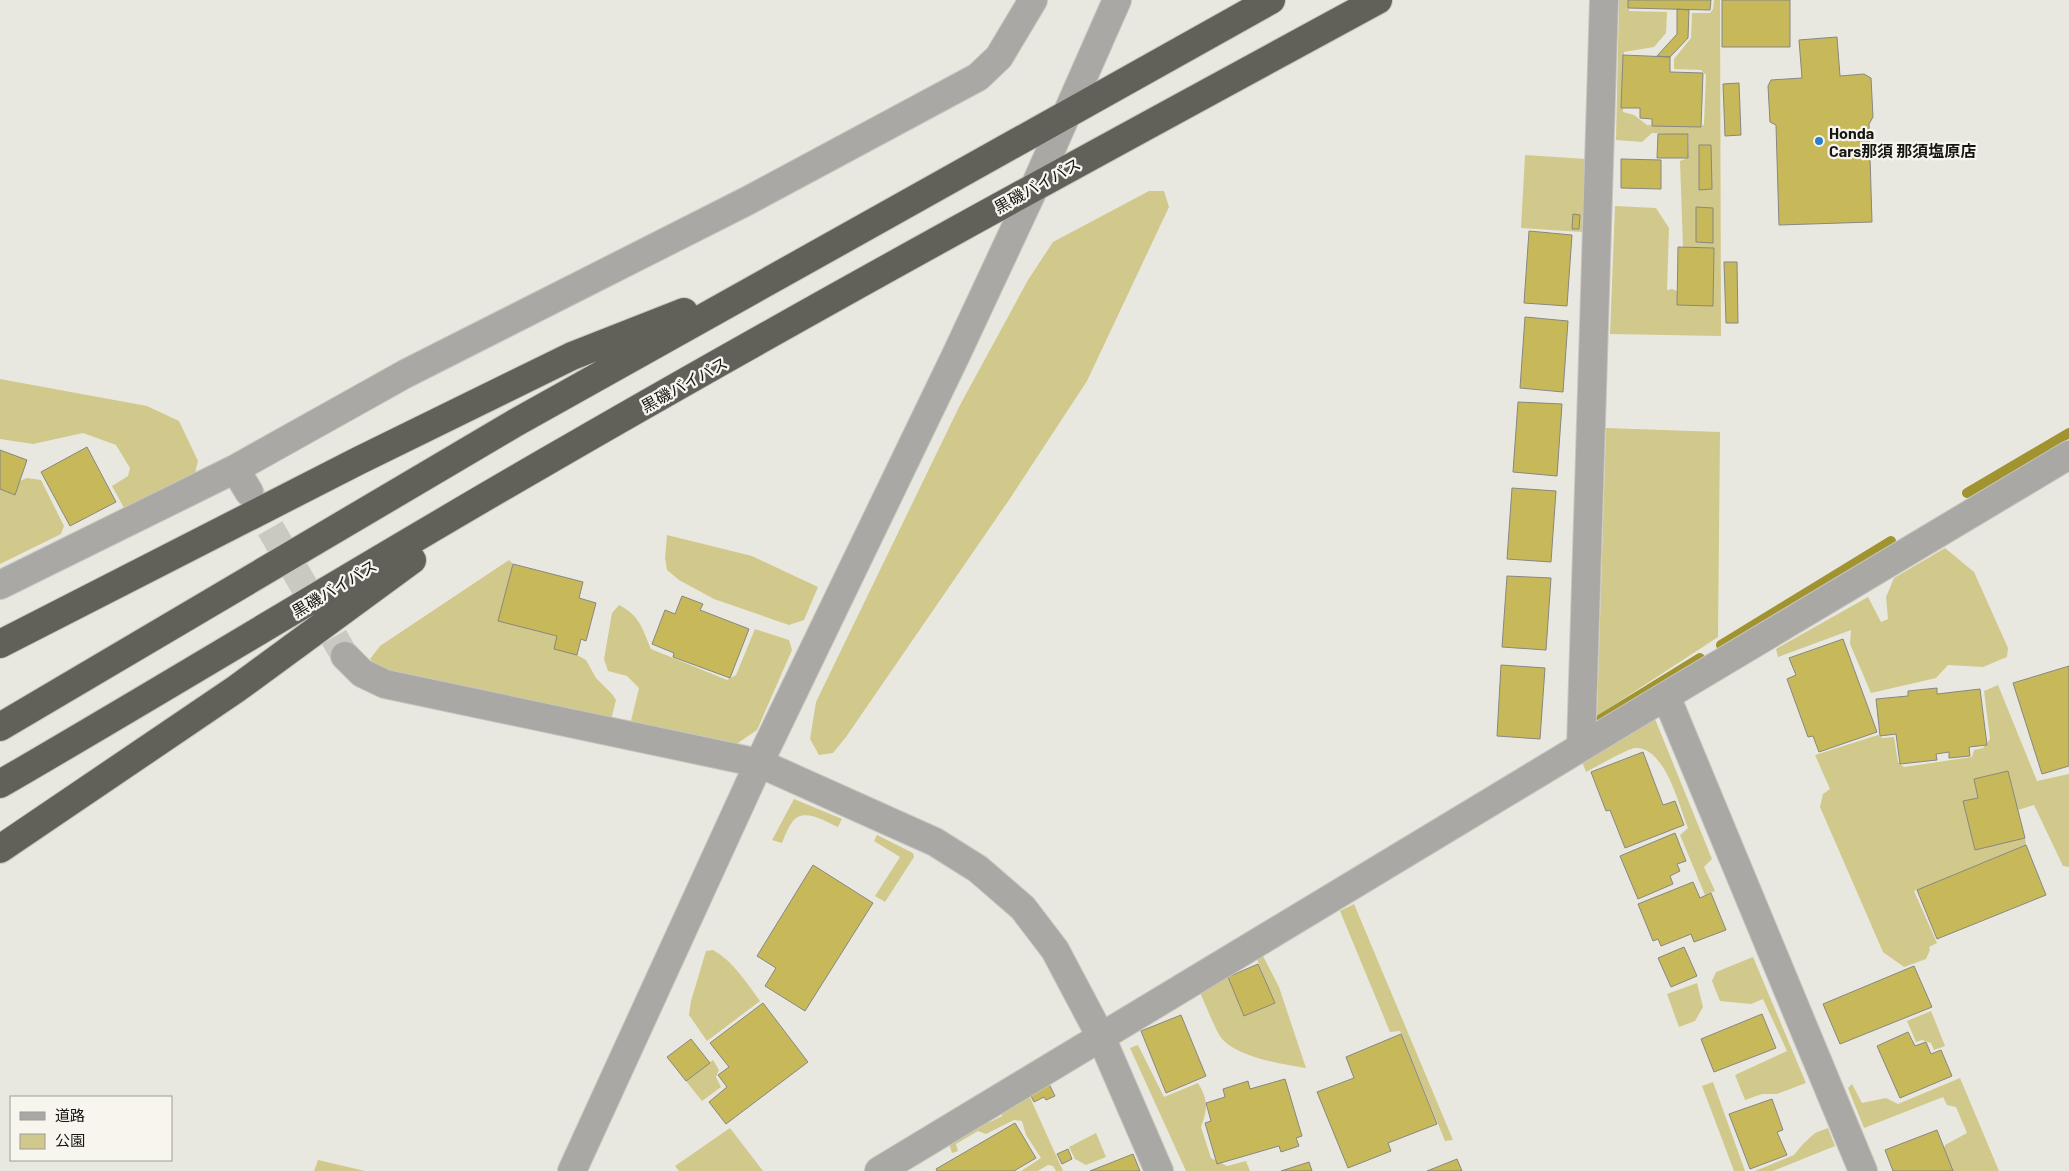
<svg xmlns="http://www.w3.org/2000/svg" width="2069" height="1171" font-family="Barlow,'Noto Sans JP',sans-serif">
<style>
.green{fill:#d1c88b}
.lines{fill:none;stroke-linecap:round;stroke-linejoin:round}
.stream{stroke:#a1932f;stroke-width:10}
.building{fill:#c7b959;stroke:#888780}
.minor-tunnel{stroke:#c9c8c1;stroke-width:28;stroke-dasharray:28 14;stroke-linecap:butt}
.minor-casing{stroke:#c7c6bf;stroke-width:30}
.highway-casing{stroke:#c7c6bf;stroke-width:30}
.minor{stroke:#a9a8a5;stroke-width:28}
.highway{stroke:#616059;stroke-width:28}
.poi-dot{fill:#2a7ecd;stroke:#f7f5ed;stroke-width:2}
.labels{text-anchor:middle;dominant-baseline:central;stroke-width:4.5;stroke-linejoin:round;paint-order:stroke}
.poi-label{font-size:16px;font-weight:bold;fill:#161613;stroke:#f7f5ed;text-anchor:start}
.street-label{font-size:16px;fill:#161613;stroke:#f7f5ed}
</style>
<rect width="100%" height="100%" fill="#e9e8e0"/>
<path class="green" d="M1619 0H1629V11L1667 12 1666 33 1654 47 1624 52 1623 112 1634 115 1647 125 1701 127 1704 124 1706 75 1701 70 1674 69V59L1691 38 1692 13H1710L1713 9 1714 0H1720L1721 336 1610 334 1615 206 1656 208 1669 228 1667 290 1672 289 1713 305 1714 248 1683 247 1680 161 1688 158 1689 135 1652 133 1642 142 1616 140Z
M1525 155 1586 159 1582 232 1521 228Z
M1149 191H1164L1169 207 1087 381 1011 497 846 737 833 753 819 755 810 739 816 702 960 405 1028 280 1053 242Z
M0 379 147 406 179 421 198 461 195 473 124 508 112 486 128 476 130 468 116 445 83 433 33 444 0 439Z
M1606 428 1720 432 1718 637 1597 716Z
M27 478 41 480 64 526 61 534 0 564V482L10 485Z
M667 535 752 556 818 587 804 620 789 625 714 599 679 580 667 570 665 558Z
M1945 548 1974 572 2008 648 2007 657 1983 667 1948 665 1936 678 1871 693 1850 644 1851 630 1778 657 1776 649 1868 597 1881 622 1888 619 1886 597 1894 578Z
M509 560 513 564 501 612 508 623 557 636 577 655 586 660 596 678 612 694 616 700 611 720 391 671 376 666 370 659 380 646Z
M619 605C640 616 642 628 651 649L727 680 736 675 755 629 789 640 792 650 757 730 732 747 630 725 639 688 627 676 608 671 604 659 612 613Z
M1998 685 2037 781 2069 774V867L2063 866 2034 805 2018 810 2008 771 1974 779 1978 798 1963 801 1975 850 2025 838 2026 845 1914 891 1937 943 1929 947 1930 950 1926 959 1904 967 1883 952 1820 807 1823 794 1830 789 1815 755 1878 735 1882 738 1894 737 1898 762 1904 767 1972 757 1974 750 1983 748 1990 739 1984 691Z
M1655 719 1712 859 1704 867 1715 891 1705 895 1680 835 1688 828C1679 806 1665 746 1635 748 1627 749 1596 767 1586 772L1582 762Z
M794 799 842 819 838 827C826 822 804 807 793 821 788 827 785 836 782 843L772 840Z
M877 835 913 853 914 857 885 902 875 896 900 857 874 841Z
M1354 904 1453 1140 1445 1141 1400 1031 1390 1032 1340 911Z
M713 950C734 962 746 982 760 1001L707 1041 689 1015 691 1001 706 951Z
M1262 954 1279 987 1306 1068C1283 1064 1239 1058 1222 1039 1215 1030 1206 1005 1200 993L1228 977 1244 1015 1274 1003 1257 959Z
M1753 957 1806 1083 1777 1094H1762L1745 1100 1735 1075 1787 1051 1763 999 1751 1004 1720 1001 1712 981 1716 972Z
M1697 983 1703 1007 1695 1021 1679 1027 1667 994Z
M1931 1011 1945 1046 1934 1050 1931 1043 1922 1040 1916 1042 1907 1021Z
M1138 1045 1164 1097 1198 1083C1208 1099 1208 1109 1201 1127L1211 1158 1227 1166 1246 1161 1250 1171H1186L1130 1048Z
M713 1060 719 1070 716 1077 721 1087 702 1101 686 1081Z
M1960 1078 1999 1171H1939L1945 1145 1967 1133 1956 1107 1947 1105 1943 1097 1864 1128 1848 1088 1852 1084 1862 1103 1886 1098 1898 1104Z
M1713 1082 1745 1171H1734L1702 1086Z
M1028 1093 1063 1171H1056L1053 1166 1048 1165 1038 1171H1021L1041 1158 1026 1135 1022 1121 1014 1120 986 1134 978 1131 956 1144 958 1151 952 1153 948 1141 986 1118 990 1122 1002 1116 1001 1108Z
M730 1128 763 1171H679L675 1166Z
M1828 1128 1835 1146 1773 1171H1755L1794 1155 1803 1144 1815 1133Z
M1096 1133 1106 1157 1086 1165 1075 1159 1069 1147Z
M318 1160 365 1171H314Z"/>
<g class="lines">
<path class="stream" d="M1967 493 2069 433
M1721 645 1891 541
M1601 719 1700 658"/>
</g>
<path class="building" d="M1628 0H1711L1710 10 1628 8Z
M1722 0H1790V47H1722Z
M1677 9 1689 10 1688 38 1670 57 1657 56 1677 34Z
M1837 37 1840 76 1864 74 1871 78 1873 117 1869 124 1872 222 1779 225 1776 125 1770 122 1768 86 1771 80 1802 78 1799 40Z
M1623 55 1670 57V72L1703 73 1701 127 1652 126V119L1640 118V108H1621Z
M1739 83 1741 135 1725 136 1723 84Z
M1658 134H1688V158H1657Z
M1699 145H1711L1712 189 1699 190Z
M1621 159 1661 160V189L1621 188Z
M1696 207 1713 208V243L1696 242Z
M1573 214 1580 215 1579 229H1572Z
M1529 231 1572 235 1567 306 1524 303Z
M1678 247 1714 248 1713 306 1677 305Z
M1724 262H1737L1738 323H1726Z
M1525 317 1568 321 1563 392 1520 388Z
M1518 402 1562 404 1557 476 1513 472Z
M87 447 116 502 70 526 41 472Z
M0 450 27 460 15 495 0 489Z
M1512 488 1556 491 1551 562 1507 559Z
M513 564 583 582 579 598 596 603 586 641 581 639 577 655 554 649 557 636 498 621Z
M1507 576 1551 578 1546 650 1502 647Z
M682 596 703 604 700 610 749 629 730 678 673 657 674 653 652 644 665 610 675 614Z
M1843 639 1877 732 1819 752 1813 736 1808 737 1787 679 1796 675 1789 658Z
M1501 665 1545 668 1540 739 1497 736Z
M2069 666V766L2042 774 2013 683Z
M1937 688V694L1980 689 1987 745 1969 747 1970 756 1949 758V752L1936 754 1937 760 1900 764 1896 734 1880 736 1876 699 1908 696V691Z
M1643 752 1663 805 1675 801 1684 825 1625 848 1610 810 1606 811 1591 772Z
M2008 771 2025 838 1975 850 1963 801 1978 798 1974 779Z
M1675 833 1686 861 1677 864 1680 871 1670 876 1673 884 1638 899 1620 856Z
M2026 845 2046 895 1937 939 1917 890Z
M813 865 873 903 805 1011 765 986 776 968 757 956Z
M1693 882 1700 898 1711 893 1726 930 1694 942 1691 934 1661 946 1658 939 1653 941 1638 904Z
M1684 947 1697 976 1671 987 1658 958Z
M1258 964 1275 1003 1244 1016 1228 977Z
M1914 966 1932 1007 1840 1044 1823 1004Z
M763 1003 808 1062 726 1124 709 1102 727 1087 718 1075 729 1067 710 1043Z
M1762 1014 1776 1048 1714 1072 1701 1039Z
M1181 1015 1206 1076 1166 1093 1141 1031Z
M1908 1032 1915 1046 1926 1042 1931 1054 1941 1050 1952 1076 1900 1098 1877 1046Z
M1401 1034 1437 1124 1388 1143 1391 1151 1348 1168 1317 1092 1354 1078 1346 1057Z
M691 1039 710 1063 686 1081 667 1057Z
M1285 1079 1302 1136 1296 1138 1299 1146 1281 1152 1279 1146 1217 1164 1205 1123 1211 1121 1206 1103 1225 1097 1223 1089 1248 1081 1250 1089Z
M1048 1082 1055 1096 1046 1100 1044 1097 1034 1102 1029 1092Z
M1772 1099 1783 1130 1777 1132 1787 1155 1750 1169 1729 1114Z
M1015 1123 1036 1158 1014 1171H937L936 1169Z
M1937 1130 1953 1171H1893L1885 1150Z
M1068 1149 1072 1159 1062 1164 1057 1154Z
M1133 1154 1140 1171H1090Z
M1457 1159 1462 1171H1427Z
M1309 1162 1312 1171H1281Z"/>
<g class="lines">
<path class="minor-tunnel" d="M249 492 345 656"/>
<defs>
<path id="minor" d="M235 469 249 492
M0 585 235 469 405 374 747 201 978 77 999 57 1033 0
M345 656 362 673 385 684 759 763 935 842 978 869 1023 908 1055 950 1101 1037 1159 1171
M1666 696 1863 1171
M1581 747 1604 0
M572 1171 759 763 956 355 1035 186 1117 0
M879 1171 1666 696 2069 455"/>
<path id="highway" d="M0 644 358 461 572 356 684 312
M0 727 515 423 1271 0
M0 784C181 679 360 569 542 464 818 304 1098 152 1378 0
M0 849 236 689 412 560"/>
</defs>
<use href="#minor" class="minor-casing"/>
<use href="#highway" class="highway-casing"/>
<use href="#minor" class="minor"/>
<use href="#highway" class="highway"/>
</g>
<circle class="poi-dot" cx="1819" cy="141" r="5"/>
<g class="labels">
<g class="poi-label">
<text x="1829" y="132">Honda<tspan x="1829" dy="18">Cars那須 那須塩原店</tspan></text>
</g>
<g class="street-label">
<text transform="translate(1037 185) rotate(-29)">黒磯バイパス</text>
<text transform="translate(684 384) rotate(-29)">黒磯バイパス</text>
<text transform="translate(334 588) rotate(-31)">黒磯バイパス</text>
</g>
</g>
<rect x="10" y="1096" width="162" height="65" fill="#f7f5ed" stroke="#9d9c96"/>
<rect x="20" y="1112" width="25" height="8" fill="#a9a8a5" stroke="#9d9c96"/>
<text x="55" y="1121" font-size="15" fill="#161613">道路</text>
<rect x="20" y="1134" width="25" height="15" fill="#d1c88b" stroke="#9d9c96"/>
<text x="55" y="1146" font-size="15" fill="#161613">公園</text>
</svg>
